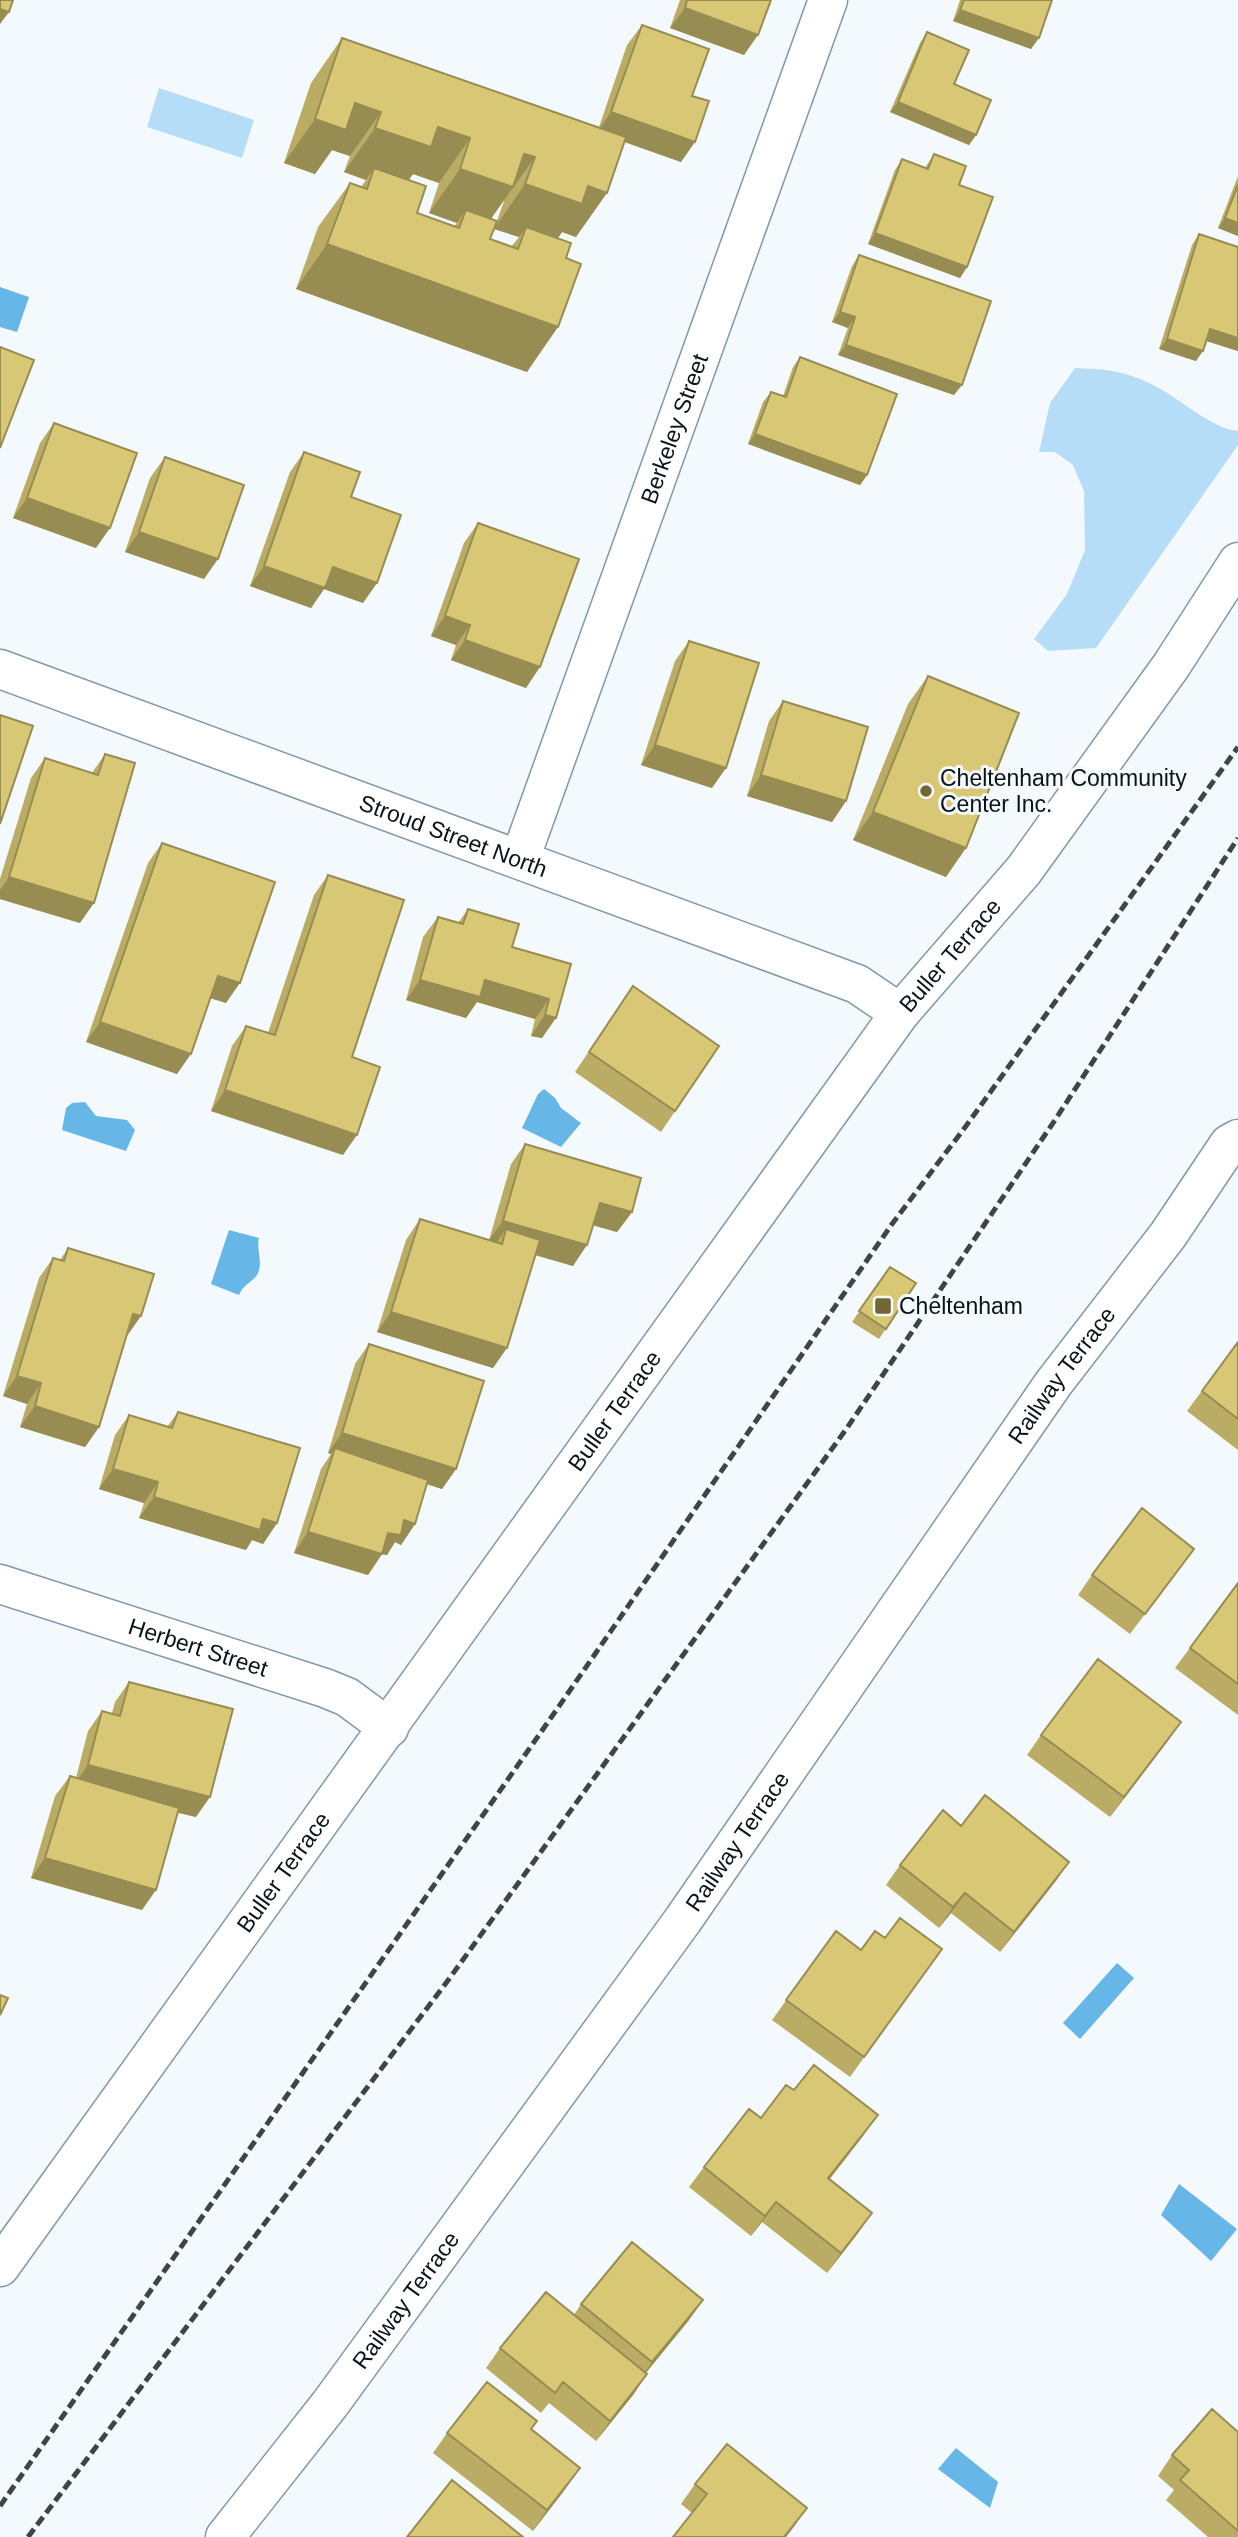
<svg xmlns="http://www.w3.org/2000/svg" width="1238" height="2537" font-family="Arial,sans-serif">
<style>
.green{fill:#b5ddf8}
.water{fill:#66b6e7}
.lines{fill:none;stroke-linecap:round;stroke-linejoin:round}
.street-casing{stroke:#8099a9;stroke-width:41}
.street{stroke:#fff;stroke-width:38}
.rail{stroke:#3c454a;stroke-width:5;stroke-dasharray:10 5;stroke-linecap:butt}
.wall{fill:#baac65;fill-rule:evenodd}
.shaded-wall{fill:#978c52}
.building{fill:#d8c875;stroke:#978c52;stroke-width:2}
.poi-dot{fill:#716734;stroke:#f4f9fd;stroke-width:2.5}
.labels{text-anchor:middle;dominant-baseline:central;stroke-width:6;stroke-linejoin:round;paint-order:stroke}
.street-label{font-size:23px;fill:#091318;stroke:#f4f9fd}
.poi-label{font-size:23px;fill:#091318;stroke:#f4f9fd;text-anchor:start}
</style>
<rect width="100%" height="100%" fill="#f4f9fd"/>
<path class="green" d="M159 88 254 120 242 158 147 127Z
M1075 368C1108 369 1126 371 1155 386 1179 398 1212 429 1238 431V445L1096 648 1048 651 1034 639 1067 594 1085 550 1084 491 1073 465 1055 452H1039L1050 403Z"/>
<path class="water" d="M0 287 29 297 17 332 0 327Z
M544 1089 555 1098 561 1108 581 1123 561 1147 522 1128 538 1094Z
M85 1102 96 1116 127 1120 135 1130 126 1151 62 1130 66 1108 72 1103Z
M229 1230 259 1238C256 1250 263 1260 258 1273 254 1282 243 1284 239 1295L211 1284Z
M1117 1963 1134 1978 1080 2039 1063 2023Z
M1179 2184 1237 2229 1211 2261 1161 2215Z
M956 2448 998 2482 990 2508 938 2469Z"/>
<g class="lines">
<defs>
<g id="street">
<path id="s1" d="M0 669 857 984 900 1013"/>
<path id="s2" d="M520 859 828 0"/>
<path id="s3" d="M0 1584 325 1688 347 1697 389 1728"/>
<path id="s4" d="M0 2267 900 1013 1024 870 1171 666 1238 562"/>
<path id="s5" d="M225 2537 330 2404 683 1920 1053 1384 1168 1235 1229 1144 1238 1139"/>
</g>
</defs>
<use href="#street" class="street-casing"/>
<use href="#street" class="street"/>
<path class="rail" d="M0 2506 555 1712 892 1224 966 1126 1238 747
M28 2537 449 1979 847 1428 1055 1120 1238 838"/>
</g>
<path class="wall" d="M680 0H771L744 55 670 28Z
M960 0H1052L1031 49 953 21Z
M642 25 692 96 681 162 624 142 576 237 562 232 558 238 527 372 296 289 318 227 350 183 361 187 366 180 344 172 350 156 332 150 315 174 284 163 311 83 342 38 599 127 627 45ZM413 174 439 183 429 213 457 223 454 226 417 213 408 180ZM503 201H504L494 229 519 237 511 247 490 239 491 219Z
M927 32 954 84 976 135 969 145 890 112 920 43Z
M934 154 959 185 967 267 960 278 868 244 895 170 902 159 925 168Z
M1238 176V236L1218 228Z
M1199 234 1238 247V351L1207 341 1196 361 1159 349 1192 245Z
M859 255 954 395 838 355 848 328 832 322 852 266Z
M800 357 867 475 860 485 748 444 763 402 771 392 783 396 793 367Z
M54 423 96 548 13 518 40 443Z
M304 452 351 497 363 603 324 589 311 608 250 586 290 472Z
M165 457 204 579 125 552 150 478Z
M478 523 526 688 451 660 456 645 431 636 464 543Z
M689 641 712 788 641 765 675 661Z
M928 676 946 877 853 840 908 704Z
M783 701 846 801 832 822 747 796 769 721Z
M105 754 80 923 0 899V879L31 778 45 758 92 773Z
M162 843 226 1003 210 998 177 1074 86 1042 148 863Z
M328 875 352 1057 343 1155 211 1111 232 1046 246 1026 268 1033 314 895Z
M468 909 512 947 571 964 542 1038 531 1036 535 1019 477 1002 466 1018 406 1000 423 937 438 917 458 923Z
M633 986 719 1046 661 1132 575 1072Z
M525 1144 632 1212 617 1232 593 1225 573 1266 535 1255 493 1368 377 1332 406 1240 420 1219 489 1240 511 1164Z
M68 1248 127 1336 99 1427 85 1447 20 1427 27 1404 3 1396 39 1278 53 1258 60 1260Z
M890 1267 916 1283 879 1339 852 1322Z
M1238 1342V1450L1187 1411Z
M369 1344 456 1469 442 1489 427 1484 415 1524 401 1545 395 1542 387 1555 382 1554 368 1575 294 1553 321 1469 331 1454 328 1453 355 1364Z
M178 1412 277 1523 263 1544 252 1540 246 1550 139 1518 144 1503 99 1489 115 1435 129 1415 167 1427Z
M1194 1549 1130 1634 1078 1595 1092 1575Z
M1238 1583V1715L1175 1668Z
M129 1682 196 1817 178 1813 142 1910 31 1878 55 1796 70 1776 76 1778 88 1731 102 1711 112 1713 115 1702Z
M1181 1722 1110 1817 1027 1755 1041 1735Z
M961 1826 1069 1862 1055 1882 1000 1952 951 1913 939 1928 886 1885 900 1865Z
M836 1931 861 1950 885 1938 942 1949 850 2077 772 2020Z
M761 2118 863 2136 830 2179 858 2233 827 2273 762 2222 751 2236 689 2187 704 2167Z
M581 2304 689 2320 646 2373 647 2374 633 2395 596 2441 549 2403 541 2413 486 2368 500 2348 574 2315Z
M531 2430 566 2488 533 2531 433 2453 447 2433Z
M1238 2432V2537H1208L1166 2500 1174 2490 1158 2476 1172 2455Z
M695 2484 793 2528 692 2513 681 2504Z"/>
<path class="shaded-wall" d="M685 8 758 35 744 55 670 28Z
M0 9 9 12 0 24Z
M960 10 1039 38 1031 49 953 21Z
M898 102 976 135 969 145 890 112Z
M355 103 381 112 350 156 332 150 315 174 284 163 315 119Z
M611 112 695 142 681 162 597 132Z
M438 127 470 138 439 183 413 174 400 192 374 168 366 180 344 172 375 128Z
M524 154 535 157 482 231 466 210 457 223 429 213 460 169Z
M525 184 588 186 607 193 576 237 562 232 551 248 526 227 519 237 494 229Z
M1225 218 1238 223V236L1218 228Z
M875 233 967 267 960 278 868 244Z
M327 244 558 327 527 372 296 289Z
M840 312 855 317 848 328 832 322Z
M1210 329 1238 338V351L1203 340Z
M1167 339 1203 351 1196 361 1159 349Z
M846 345 962 385 954 395 838 355Z
M755 434 867 475 860 485 748 444Z
M27 498 110 528 96 548 13 518Z
M139 532 218 559 204 579 125 552Z
M264 566 333 567 377 583 363 603 324 589 311 608 250 586Z
M445 616 470 625 456 645 431 636Z
M465 640 540 667 526 688 451 660Z
M655 745 726 768 712 788 641 765Z
M761 775 846 801 832 822 747 796Z
M873 812 966 848 946 877 853 840Z
M9 877 94 903 80 923 0 899V890Z
M218 976 240 983 226 1003 204 996Z
M420 980H485L549 999 535 1019 477 1002 466 1018 406 1000Z
M545 1015 556 1018 542 1038 531 1036Z
M100 1022 191 1054 177 1074 86 1042Z
M225 1090 357 1135 343 1155 211 1111Z
M600 1203 632 1212 617 1232 585 1223Z
M503 1221 587 1245 573 1266 501 1245 506 1229 496 1243 488 1241Z
M391 1312 507 1348 493 1368 377 1332Z
M133 1314 141 1316 127 1336Z
M17 1376 41 1383 27 1404 3 1396Z
M35 1406 99 1427 85 1447 20 1427Z
M342 1433 456 1469 442 1489 333 1454 335 1448 331 1454 328 1453Z
M113 1469 158 1482 144 1503 99 1489Z
M154 1497 263 1519 277 1523 263 1544 252 1540 246 1550 139 1518Z
M404 1520 415 1524 401 1545 395 1542 387 1555 381 1554H382L368 1575 294 1553 308 1532 388 1533Z
M1181 1722 1167 1742 1110 1817 1124 1797Z
M88 1765 210 1797 196 1817 74 1785Z
M45 1858 156 1890 142 1910 31 1878Z
M1069 1862 1055 1882 1000 1952 1014 1932Z
M965 1893 951 1913 939 1928 953 1907Z
M878 2115 863 2136 814 2198 828 2178Z
M776 2202 762 2222 751 2236 765 2216Z
M872 2213 858 2233 827 2273 841 2253Z
M703 2300 689 2320 638 2382 652 2362Z
M647 2374 633 2395 596 2441 610 2421Z
M580 2468 566 2488 533 2531 547 2510Z
M807 2508 793 2528 786 2537H784Z"/>
<path class="building" d="M0 0H13L9 12 0 9Z
M687 0H771L758 35 685 8Z
M964 0H1052L1039 38 960 10Z
M642 25 709 49 692 96 709 101 695 142 611 112Z
M927 32 969 50 954 84 991 100 976 135 898 102Z
M342 38 626 137 607 193 588 186 582 204 525 184 535 157 524 154 513 187 460 169 470 138 438 127 431 147 375 128 381 112 355 103 346 130 315 119Z
M934 154 966 166 959 185 993 197 967 267 875 233 902 159 928 169Z
M374 168 426 186 417 213 459 228 466 210 497 221 490 239 518 249 526 227 571 243 566 258 581 264 558 327 327 244 350 183 367 189Z
M1238 185V223L1225 218Z
M1199 234 1238 247V338L1210 329 1203 351 1167 339Z
M859 255 991 301 962 385 846 345 855 317 840 312Z
M0 347 34 360 0 448Z
M800 357 897 394 867 475 755 434 771 392 786 397Z
M54 423 137 453 110 528 27 498Z
M304 452 360 472 351 497 401 515 377 583 333 567 325 588 264 566Z
M165 457 244 485 218 559 139 532Z
M478 523 579 559 540 667 465 640 470 625 445 616Z
M689 641 759 663 726 768 655 745Z
M928 676 1019 713 966 848 873 812Z
M783 701 868 727 846 801 761 775Z
M0 715 33 726 0 824Z
M105 754 135 763 94 903 9 877 45 758 98 775Z
M162 843 275 882 240 983 218 976 191 1054 100 1022Z
M328 875 404 900 352 1057 380 1067 357 1135 225 1090 246 1026 275 1035Z
M468 909 519 924 512 947 571 964 556 1018 545 1015 549 999 485 980 480 997 420 980 438 917 463 924Z
M633 986 719 1046 675 1111 589 1052Z
M525 1144 641 1178 632 1212 600 1203 587 1245 503 1221Z
M420 1219 502 1244 506 1229 540 1240 507 1348 391 1312Z
M68 1248 154 1274 141 1316 133 1314 99 1427 35 1406 41 1383 17 1376 53 1258 64 1261Z
M890 1267 916 1283 886 1329 859 1311Z
M1238 1342V1419L1202 1391Z
M369 1344 484 1381 456 1469 342 1433Z
M178 1412 300 1448 277 1523 263 1519 260 1530 154 1497 158 1482 113 1469 129 1415 172 1428Z
M335 1448 428 1480 415 1524 404 1520 401 1535 388 1533 382 1554 308 1532Z
M1142 1508 1194 1549 1145 1614 1092 1575Z
M1238 1583V1684L1190 1648Z
M1098 1659 1181 1722 1124 1797 1041 1735Z
M129 1682 233 1709 210 1797 88 1765 102 1711 120 1716Z
M70 1776 179 1808 156 1890 45 1858Z
M985 1795 1069 1862 1014 1932 965 1893 953 1907 900 1865 943 1810 961 1826Z
M900 1918 942 1949 864 2057 786 2000 836 1931 861 1950 875 1931 885 1938Z
M0 1995 8 1998 0 2015Z
M814 2065 878 2115 828 2178 872 2213 841 2253 776 2202 765 2216 704 2167 749 2109 761 2118 786 2085 794 2090Z
M632 2242 703 2300 652 2362 581 2304Z
M546 2292 647 2374 610 2421 563 2382 555 2393 500 2348Z
M487 2382 537 2421 531 2429 580 2468 547 2510 447 2433Z
M1212 2409 1238 2432V2531L1180 2480 1189 2470 1172 2455Z
M727 2444 807 2508 784 2537H673L707 2494 695 2484Z
M452 2480 523 2537H407Z"/>
<g class="poi-dot">
<circle cx="926" cy="791" r="7"/>
<rect x="874" y="1297" width="18" height="18" rx="3.5"/>
</g>
<g class="labels">
<g class="street-label">
<text stroke="none"><textPath href="#s2" startOffset="457">Berkeley Street</textPath></text>
<text stroke="none"><textPath href="#s1" startOffset="483">Stroud Street North</textPath></text>
<text stroke="none"><textPath href="#s4" startOffset="1620">Buller Terrace</textPath></text>
<text stroke="none"><textPath href="#s5" startOffset="1432">Railway Terrace</textPath></text>
<text stroke="none"><textPath href="#s4" startOffset="1054">Buller Terrace</textPath></text>
<text stroke="none"><textPath href="#s3" startOffset="208">Herbert Street</textPath></text>
<text stroke="none"><textPath href="#s5" startOffset="864">Railway Terrace</textPath></text>
<text stroke="none"><textPath href="#s4" startOffset="486">Buller Terrace</textPath></text>
<text stroke="none"><textPath href="#s5" startOffset="298">Railway Terrace</textPath></text>
</g>
<g class="poi-label">
<text x="940" y="778">Cheltenham Community<tspan x="940" dy="26">Center Inc.</tspan></text>
<text x="899" y="1306">Cheltenham</text>
</g>
</g>
</svg>
